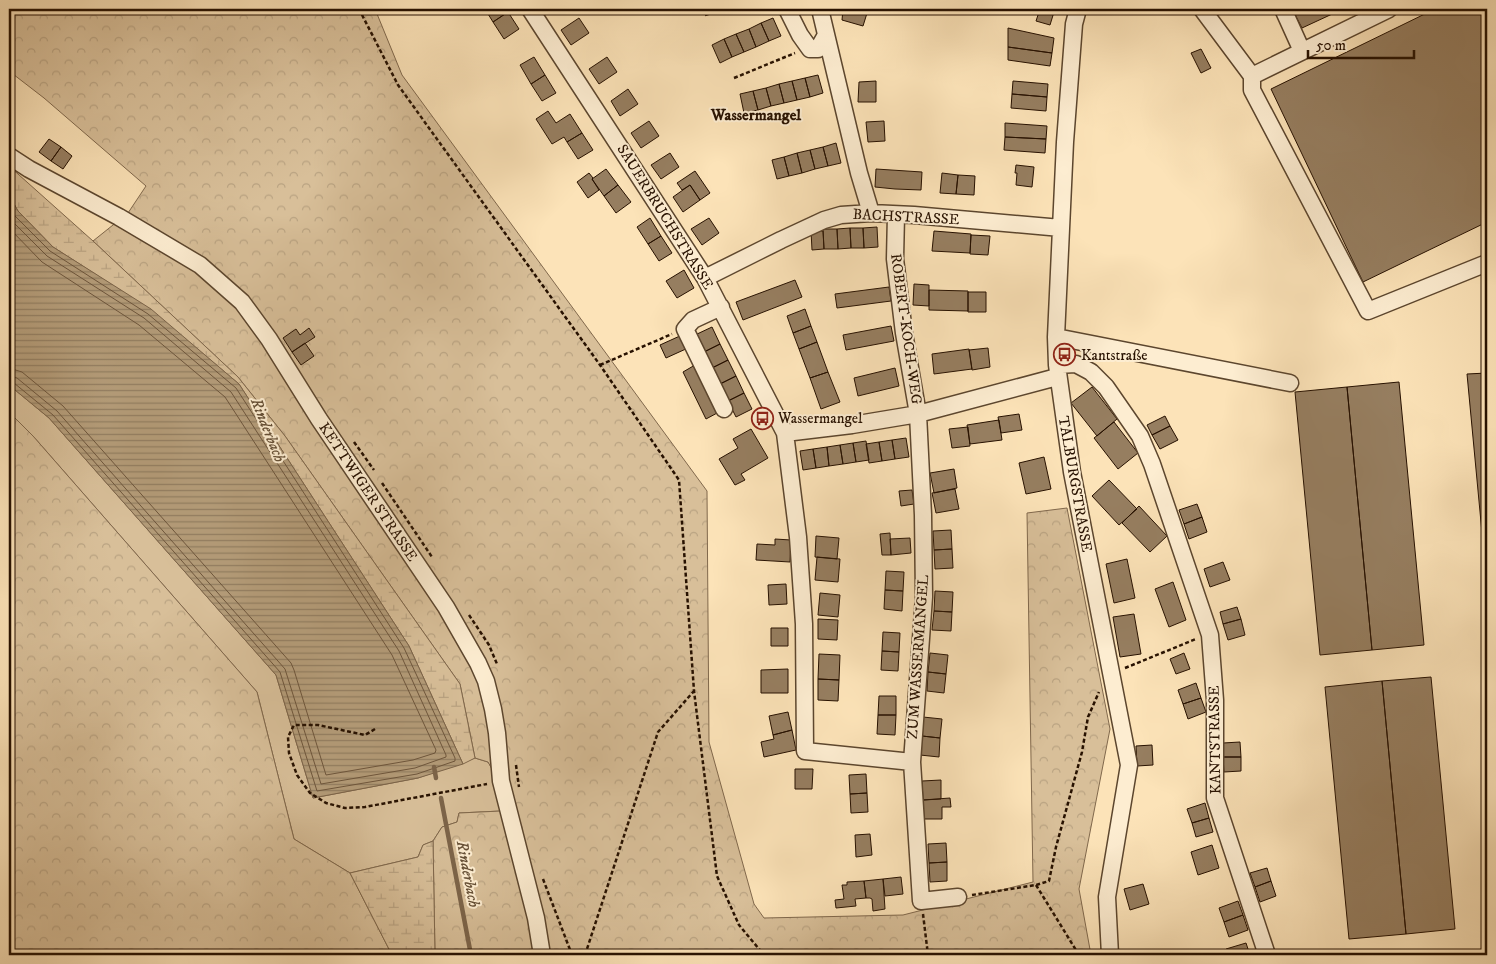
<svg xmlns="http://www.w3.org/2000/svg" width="1496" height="964" font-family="'IM FELL DW Pica',serif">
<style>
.grass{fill:#d8bf99;stroke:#80684c}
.forest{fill:url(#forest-crowns);stroke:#80684c}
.wetland{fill:url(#wetland-marsh);stroke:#80684c}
.water{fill:url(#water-rules);stroke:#7c6449}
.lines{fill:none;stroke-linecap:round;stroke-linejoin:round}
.shore{stroke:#6e563c;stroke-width:1}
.stream{stroke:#7c6449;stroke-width:4.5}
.building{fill:#967e60;stroke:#271100}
.minor-casing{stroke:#5c462e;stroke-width:19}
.path{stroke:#271100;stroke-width:2.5;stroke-dasharray:4 2.5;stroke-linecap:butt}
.minor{stroke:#fdedd1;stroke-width:16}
.labels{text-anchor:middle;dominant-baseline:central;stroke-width:4;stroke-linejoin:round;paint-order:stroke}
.street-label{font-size:15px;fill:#271100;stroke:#fdedd1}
.poi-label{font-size:15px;fill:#271100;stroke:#fdedd1;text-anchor:start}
.neighbourhood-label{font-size:16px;font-weight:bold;fill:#271100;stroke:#fdedd1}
.water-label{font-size:16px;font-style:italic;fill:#665036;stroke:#fdedd1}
</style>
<defs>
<pattern id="forest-crowns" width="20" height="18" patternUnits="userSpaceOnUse" patternTransform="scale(1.25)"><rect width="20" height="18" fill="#d8bf99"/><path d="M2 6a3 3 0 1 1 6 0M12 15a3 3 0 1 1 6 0" fill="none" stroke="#b9a382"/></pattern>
<pattern id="wetland-marsh" width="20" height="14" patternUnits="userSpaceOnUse" patternTransform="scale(1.25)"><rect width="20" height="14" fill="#d8bf99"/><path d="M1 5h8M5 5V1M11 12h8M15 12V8" fill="none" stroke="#b9a382"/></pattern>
<pattern id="water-rules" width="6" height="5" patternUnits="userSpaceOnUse" patternTransform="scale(1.25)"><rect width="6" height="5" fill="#b49c79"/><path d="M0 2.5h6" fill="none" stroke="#927e61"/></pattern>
</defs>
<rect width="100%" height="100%" fill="#fce3b8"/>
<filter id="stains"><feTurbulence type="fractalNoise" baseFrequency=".004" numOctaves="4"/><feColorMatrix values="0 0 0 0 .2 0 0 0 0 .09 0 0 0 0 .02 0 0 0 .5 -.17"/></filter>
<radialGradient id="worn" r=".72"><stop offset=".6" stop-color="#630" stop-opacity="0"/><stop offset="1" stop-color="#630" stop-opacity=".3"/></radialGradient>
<path class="grass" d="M9 385 49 418 276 675 313 798 418 778 475 758 488 762 498 779 501 811 459 813 457 822 442 827 433 841 423 845 418 857 350 873 294 839 257 692 33 436 9 412Z"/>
<path class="forest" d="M9 9H375L402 75 707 491 709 742 754 904 764 918 903 915 1033 882 1027 513 1067 508 1110 729 1079 889 1091 955H435L433 841 442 827 457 822 459 813 501 811 498 779 488 762 475 758 460 684 285 436 238 377 93 241 128 213 146 186 44 98 9 71Z
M9 412 33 436 257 692 294 839 350 873 392 955H9Z"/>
<path class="wetland" d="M9 166 93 241 238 377 285 436 460 684 475 758 463 764 409 646 239 384 151 310 53 247 18 211 9 195Z
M433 841 435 955H392L350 873 418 857 423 845Z"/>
<path class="water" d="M9 195 18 211 53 247 151 309 239 384 409 646 463 764 418 778 313 798 276 675 49 418 9 385Z"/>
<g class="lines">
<path class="shore" d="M9 205 14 215 50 251 148 314 236 388 404 648 455 758V761L417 774 317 791 280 672 53 415 14 383 9 381
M9 218 47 256 144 318 231 392 399 651 446 755V757L415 768 321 784 285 669 57 411 17 378 9 375
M9 228 42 262 139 325 225 397 392 655 436 750 435 753 413 760 326 775 294 670 291 663 63 406 22 372 9 368"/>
<path class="stream" d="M434 767 436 778
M441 798 471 955"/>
</g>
<path class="building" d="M485 9H506L508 12 493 22Z
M843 9 868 10 863 26 842 20Z
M1040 9 1054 12 1050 25 1036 21Z
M1292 9H1343L1302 28Z
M1435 9H1487V222L1363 282 1271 89Z
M508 12 519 29 504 39 493 22Z
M579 18 589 33 571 45 561 30Z
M773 18 781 36 769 41 761 23Z
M761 23 769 41 756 47 749 29Z
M1008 28 1054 38 1052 53 1008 47Z
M749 29 756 47 744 52 736 34Z
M736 34 744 52 732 57 724 39Z
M724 39 732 57 720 63 712 45Z
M1008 47 1052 53 1050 66 1008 60Z
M1201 49 1211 68 1201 73 1191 53Z
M534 57 545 75 531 84 520 65Z
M607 57 617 72 599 84 589 69Z
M545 75 556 93 542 101 531 84Z
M818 75 823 93 810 97 805 78Z
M805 78 810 97 797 100 792 81Z
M792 81 797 100 784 103 779 84Z
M876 81V102H858L859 82Z
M1013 81 1048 84 1047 97 1012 94Z
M779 84 784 103 771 106 766 88Z
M766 88 771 106 758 110 753 91Z
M628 89 638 104 620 116 611 101Z
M753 91 758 110 744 113 740 94Z
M1012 94 1047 97 1046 111 1011 108Z
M548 111 556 123 570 114 582 133 567 142 564 137 552 144 536 119Z
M649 121 659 136 641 148 631 133Z
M884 121 885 141 868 142 866 122Z
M1005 123 1047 126 1046 139 1005 137Z
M582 133 593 150 578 159 567 142Z
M1005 137 1046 139 1045 153 1004 150Z
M49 139 61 147 51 161 39 152Z
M836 143 841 163 828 166 823 147Z
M61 147 72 156 63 169 51 161Z
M823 147 828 166 815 169 810 150Z
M810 150 815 169 802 173 797 153Z
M670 153 679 167 661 179 651 165Z
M797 153 802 173 789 176 784 157Z
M784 157 789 176 777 179 772 160Z
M1016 165 1034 167 1032 187 1016 185 1017 173H1015Z
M606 169 618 185 604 196 592 179Z
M876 169 922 172 921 190 895 189 875 187Z
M695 171 710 193 700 200 690 185 682 190 677 183Z
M589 173 593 178 592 179 599 190 588 198 577 182Z
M942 173 958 175 956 194 940 193Z
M958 175 975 176 974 195 956 194Z
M618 185 631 202 616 213 604 196Z
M690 185 700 200 683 212 673 197Z
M650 218 661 236 648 244 637 227Z
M709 218 719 233 702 245 691 229Z
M877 227 878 247 864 248 863 228Z
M850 228 851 248 838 249 837 229Z
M850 228H863L864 248H851Z
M823 229H837L838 249H824Z
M811 231H823L824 249 812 250Z
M934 231 971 234 970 253 932 251Z
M971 235 990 236 988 255 970 254Z
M661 236 672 253 659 261 648 244Z
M684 270 694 288 677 298 666 281Z
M795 280 802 297 743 320 736 302Z
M914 284 929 285V306L913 305Z
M889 287 891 301 837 308 835 294Z
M929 290 968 291V311L929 310Z
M968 292H986V312H968Z
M805 309 811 326 793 333 787 316Z
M811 326 817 342 799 349 793 333Z
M891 326 894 341 846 350 843 335Z
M712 327 720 344 704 352 695 335Z
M309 328 315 337 292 352 283 338 296 329 300 335Z
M682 335 688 348 666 358 660 345Z
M817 342 828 372 810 378 799 349Z
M305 343 314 356 301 365 292 352Z
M720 344 728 360 712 368 704 352Z
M988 348 990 367 972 370 969 350Z
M969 349 972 369 934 374 932 354Z
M728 360 736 376 720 384 712 368Z
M695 365 719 412 706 419 683 372Z
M895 368 899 386 858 396 854 378Z
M828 372 840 402 821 409 810 378Z
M1487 373V586L1467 374Z
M736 376 744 393 728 401 720 384Z
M1399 382 1424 645 1372 650 1347 387Z
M1092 387 1117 419 1097 436 1071 403Z
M1347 387 1372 650 1320 655 1295 392Z
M744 393 752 409 736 417 728 401Z
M1019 414 1022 430 1001 433 998 417Z
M1165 416 1170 426 1152 435 1147 425Z
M999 420 1002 440 970 444 967 425Z
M1114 422 1138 453 1118 469 1094 438Z
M1170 426 1178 440 1160 449 1152 435Z
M968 427 970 446 952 448 949 429Z
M751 429 768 458 741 474 745 480 735 485 719 459 738 448 733 439Z
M906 438 909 457 895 459 892 440Z
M892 440 895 459 882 461 879 442Z
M866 441 869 460 856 462 853 443Z
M879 442 882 461 869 463 866 444Z
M853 443 856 462 843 464 840 445Z
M840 445 843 464 829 466 827 447Z
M827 447 829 466 816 468 813 449Z
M813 449 816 468 803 470 800 451Z
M1044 457 1051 489 1026 494 1019 463Z
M954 469 957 488 934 493 930 473Z
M1109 480 1137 509 1119 525 1092 496Z
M955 489 959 509 936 513 932 493Z
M912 490 914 504 901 506 899 491Z
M1197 504 1202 517 1184 524 1179 510Z
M1139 506 1167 536 1150 552 1122 523Z
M1202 517 1207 532 1189 539 1184 524Z
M951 530 952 549 934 550 933 531Z
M890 533 891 555H882L880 534Z
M816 536 839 538 837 559 815 557Z
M910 538 911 553 891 555 890 539Z
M775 539 791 540 790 562 756 560 757 544 775 545Z
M952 549 953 568 935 569 934 550Z
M817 557 840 559 838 582 815 580Z
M1127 559 1135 598 1114 603 1106 564Z
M1223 562 1230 580 1210 587 1204 569Z
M886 571 904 572 903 591 885 590Z
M1173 582 1186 620 1169 627 1155 589Z
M786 584 787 604 769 605 768 585Z
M885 590 903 591 902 611 884 609Z
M935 591 953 592 952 612 934 611Z
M820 593 840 595 838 617 818 615Z
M1237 607 1241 619 1223 624 1220 612Z
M934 611 952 612 951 631 932 630Z
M1134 614 1141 654 1120 657 1113 617Z
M818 619 838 620 837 640 818 639Z
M1241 619 1245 635 1228 640 1223 624Z
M771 628H788V646H771Z
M883 632 900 633 899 652 882 651Z
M882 651 899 652 898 671 881 670Z
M930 653 948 655 946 674 928 672Z
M1184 653 1190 669 1176 674 1170 659Z
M819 654 840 655 839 680 818 679Z
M788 669V693H761V670Z
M928 672 946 674 944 693 927 691Z
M1431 677 1455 929 1406 934 1382 681Z
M818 679 839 680 838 701 818 700Z
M1382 681 1406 934 1349 939 1325 687Z
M1196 683 1201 698 1183 704 1178 690Z
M879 696H896V715H878Z
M1201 698 1206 712 1188 719 1183 704Z
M788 712 792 730 773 735 769 716Z
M878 715H896L895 735 877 734Z
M923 717 942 719 940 738 922 736Z
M792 730 796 750 764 757 761 742 774 739 773 735Z
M922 736 940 738 939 757 920 755Z
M1240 742 1241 757H1223V743Z
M1152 745 1153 765 1137 766 1136 746Z
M1223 757H1241V771L1224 772Z
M795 769H813L812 789H795Z
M866 774 867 793 850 794 849 775Z
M941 780V799L923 800 922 781Z
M867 793 868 812 851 813 850 794Z
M950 798 951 807H942V819H924L923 800Z
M1205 803 1209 818 1192 823 1187 809Z
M1209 818 1213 832 1196 837 1192 823Z
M870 834 872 855 856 857 855 835Z
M946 843 947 862 929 863 928 844Z
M1212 845 1219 868 1198 875 1191 852Z
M947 862V881L930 882 929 863Z
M1267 868 1271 881 1255 887 1250 873Z
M901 877 903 894 885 896 883 879Z
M883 879 885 909 873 911 872 899 870 898H866L864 881Z
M864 881 866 898 855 899 856 906 836 908 835 900 844 899 842 885H847V882Z
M1271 881 1276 896 1260 902 1255 887Z
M1143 884 1149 904 1130 910 1124 889Z
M1238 901 1243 915 1224 922 1219 908Z
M1243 915 1248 930 1229 937 1224 922Z
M1246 943 1250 955H1227L1226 949Z"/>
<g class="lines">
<defs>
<path id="minor" d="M530 9 705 278 785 433 798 537 804 624 805 751 912 762
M787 9 800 35 810 49H818L826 35
M820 9 859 173 871 213
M1078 9 1074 24 1065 142 1056 337 1057 365 1072 472 1129 765 1107 897 1110 955
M1202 9 1252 76
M1283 9 1302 51
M1389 9 1252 76V90L1368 311 1487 263
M9 156 29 169 119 217 200 265 242 302 269 339 319 419 446 607 478 663 486 681 493 709 497 733 501 781 536 918 542 955
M896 215 895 259 904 333 918 414 923 515 924 597 912 762 921 901 958 897
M705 278 781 240 824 220 841 215 871 213 914 215 1061 228
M721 307 693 320 685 329 724 409
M1056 337 1290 383
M1057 365 1076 364 1091 372 1106 387 1140 436 1152 464 1210 635 1215 700V798L1267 955
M785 433 852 425 918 414 1057 377"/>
</defs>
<use href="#minor" class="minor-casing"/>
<path class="path" d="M359 9 398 85 600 365 679 480 694 691 717 876 739 925 764 955
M705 15 723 9
M734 78 795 53
M600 365 672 334
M354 442 374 470
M382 483 432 557
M469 615 489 645 497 664
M1125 668 1196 639
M375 729 365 735 318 725H294L288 737 289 753 297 775 310 793 326 803 345 808 365 807 487 784
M516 765 519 787
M543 879 572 955
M1036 885 1079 955
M972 895 1036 885 1049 881 1056 847 1082 752 1088 717 1099 692
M923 914 928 955
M585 955 658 732 694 691"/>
<use href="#minor" class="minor"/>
</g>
<defs>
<symbol id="bus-ring" viewBox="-11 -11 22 22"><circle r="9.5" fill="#fdedd1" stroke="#8f2418" stroke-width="1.5"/><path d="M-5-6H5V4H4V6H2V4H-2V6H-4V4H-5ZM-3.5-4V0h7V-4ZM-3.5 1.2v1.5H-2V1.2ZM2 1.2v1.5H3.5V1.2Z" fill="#8f2418"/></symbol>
</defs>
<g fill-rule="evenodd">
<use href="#bus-ring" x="1052" y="342" width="25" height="25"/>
<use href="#bus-ring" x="750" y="406" width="25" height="25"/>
</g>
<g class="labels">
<g class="street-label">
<text transform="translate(665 217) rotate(58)">SAUERBRUCHSTRASSE</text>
<text transform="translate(906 217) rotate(3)">BACHSTRASSE</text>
<text transform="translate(906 329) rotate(82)">ROBERT-KOCH-WEG</text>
<text transform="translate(1075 484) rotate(80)">TALBURGSTRASSE</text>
<text transform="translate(368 492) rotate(56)">KETTWIGER STRASSE</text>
<text transform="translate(918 657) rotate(-86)">ZUM WASSERMANGEL</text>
<text transform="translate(1215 740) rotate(-91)">KANTSTRASSE</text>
</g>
<g class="poi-label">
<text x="1081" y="355">Kantstraße</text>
<text x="778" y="418">Wassermangel</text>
</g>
<g class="neighbourhood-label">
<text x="756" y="115">Wassermangel</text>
</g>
<g class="water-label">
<text transform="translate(268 430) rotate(68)">Rinderbach</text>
<text transform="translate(468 874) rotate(79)">Rinderbach</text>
</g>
</g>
<rect width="1496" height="964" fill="none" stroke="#fce3b8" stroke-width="30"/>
<rect x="10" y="10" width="1476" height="944" fill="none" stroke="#271100" stroke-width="2.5"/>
<rect x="15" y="15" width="1466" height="934" fill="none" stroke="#271100"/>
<path d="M1308 50v8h106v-8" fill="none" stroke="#271100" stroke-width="2.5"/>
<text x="1316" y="50" font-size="15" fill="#271100" stroke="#fdedd1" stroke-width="4" paint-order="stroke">50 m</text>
<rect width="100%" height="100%" filter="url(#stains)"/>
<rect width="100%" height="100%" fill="url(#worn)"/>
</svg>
